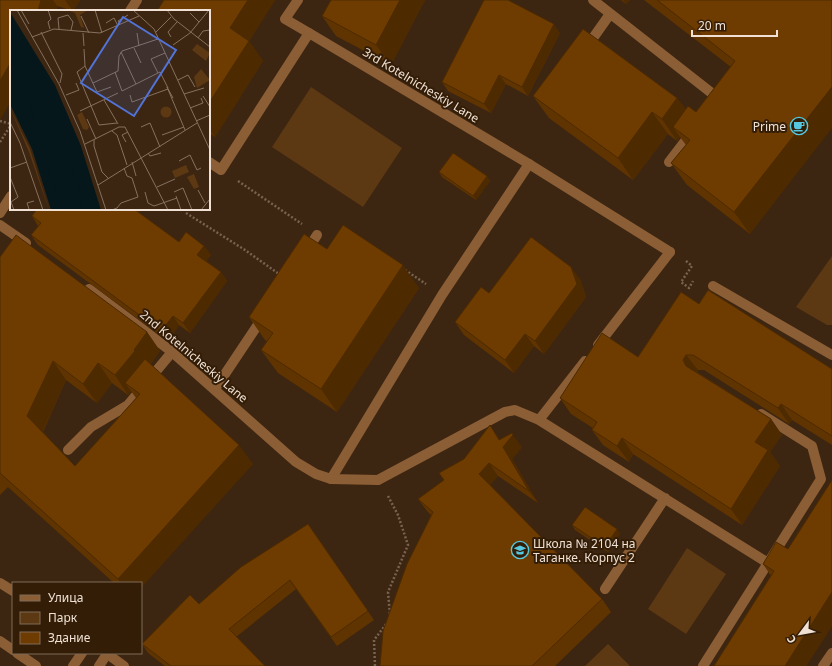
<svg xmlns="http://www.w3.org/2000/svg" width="832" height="666" font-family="'Noto Sans',sans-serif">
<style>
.green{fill:#5c3813}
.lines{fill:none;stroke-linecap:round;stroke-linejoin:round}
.path{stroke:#776350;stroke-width:2.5;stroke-dasharray:2 2;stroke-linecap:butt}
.service{stroke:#8b5e36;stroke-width:10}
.minor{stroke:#8b5e36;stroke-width:10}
.wall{fill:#5f3400;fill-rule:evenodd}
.shaded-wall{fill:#4d2a00}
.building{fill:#6e3c00;stroke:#4d2a00}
.labels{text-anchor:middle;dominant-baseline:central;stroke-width:4;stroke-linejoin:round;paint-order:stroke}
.street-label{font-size:12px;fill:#f0e1d4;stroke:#331d07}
.poi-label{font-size:12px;fill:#f0e1d4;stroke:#331d07;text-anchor:end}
.inset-river{fill:none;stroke:#06171b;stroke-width:2}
.inset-road{fill:none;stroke:#85715f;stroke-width:1}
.view{fill:#5273d7;fill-opacity:0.15;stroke:#5273d7;stroke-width:2}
.inset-edge{fill:none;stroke:#f0e1d4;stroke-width:2}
</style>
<rect width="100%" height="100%" fill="#3d2611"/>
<path class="green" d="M311 87 402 148 363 207 272 147Z
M832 256V325H827L796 307Z
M687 548 726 574 686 634 648 609Z
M608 644 630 666H585Z"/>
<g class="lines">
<path class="path" d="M0 121 11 124
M0 142 11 125
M238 181 302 224
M186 213 245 250 279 274
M686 261 692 266 681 282 689 288 693 281
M405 270 426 284
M388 496 398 515 408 545 388 592 390 615
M375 666 374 640 387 623"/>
<path class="service" d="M298 0 285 19 309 33
M593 0 718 98 717 100
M586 48 610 14
M669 162 692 132
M306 252 317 235
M713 286 832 355
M598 345 670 252
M215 389 263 317
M539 420 585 361
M68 450 91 427 128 405 172 352
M331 479 442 295 529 164
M378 480 505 412 515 410 539 420 768 563
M605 589 665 498
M0 641 13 650
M17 653 36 666
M73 666 82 653
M99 666 107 654
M703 666 821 479 812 446 761 414
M823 666 832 653"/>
<path class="minor" d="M130 11 137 0
M209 162 221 170 309 33 529 164 670 252
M0 213 11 196
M0 225 26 243
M89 289 141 328 172 352 296 462 316 474 331 479 378 480
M0 583 13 591
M106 653 124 666"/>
</g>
<path class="wall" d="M0 0H80L73 11 57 6 56 11H11V101L0 119Z
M164 0H275L249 41 263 61 215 137 209 133V11Z
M425 0 391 65 336 36 322 16Z
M621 0H630L626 4Z
M644 0H832L750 234 687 185 671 163 686 145 680 137 677 141 668 134 633 180 549 118 533 96 677 98 686 110 696 112 731 67Z
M560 33 528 96 506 84 491 113 448 91 442 82Z
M439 172 487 176 490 181 476 200 442 177Z
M37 209H142L139 213 179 242 204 246 211 255 206 261 221 272 227 281 190 333 179 325 168 341 38 245 31 235 38 226 32 216Z
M327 249 419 288 337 412 278 373 261 350 267 341 265 340 249 317Z
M0 257 147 332 160 351 150 365 253 464 141 583H114L8 487 0 495ZM66 380 97 403 112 383 128 395 131 391 136 398 75 466 43 432Z
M580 279 586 297 544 354 534 346 514 373 464 335 455 322 489 293Z
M699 304 832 369V445L792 420 789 424 704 370H698L697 372 771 419 782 435 770 452 780 466 742 525 633 454 629 462 603 445 592 430 593 428 571 414 560 398 638 357Z
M500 440 522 447 512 459 538 503 498 476 490 485 602 599 611 612 555 666H380L431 515 427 511 418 499Z
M832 480V626L806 666H714L771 576 763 564 788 549Z
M308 524 374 620 337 646 296 589 236 637 265 666H165L148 653 142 644 199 604Z
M572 525 617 529 620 534 608 552 575 530Z"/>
<path class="shaded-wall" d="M41 0H53L57 6 56 11H38Z
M65 0H80L73 11Z
M248 0H275L249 41 263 61 215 137 209 129V103L230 28Z
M400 0H425L391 65 376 45Z
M623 0H630L626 4Z
M554 24 560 33 528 96 522 87Z
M11 62V101L0 119V81Z
M499 75 506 84 491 113 484 104Z
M832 87V128L750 234 734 212Z
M677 98 693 120 673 127 680 137 677 141 662 119Z
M652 112 668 134 633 180 618 158Z
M487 176 490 181 476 200 473 196Z
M132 209H142L137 216Z
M204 246 211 255 204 264 197 255Z
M403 265 419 288 337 412 321 389Z
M571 267 580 279 586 297 544 354 535 341Z
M221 272 227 281 190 333 183 323Z
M173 316 179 325 168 341 161 331Z
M147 332 160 351 147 369 125 383 131 391 128 395 115 375Z
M525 334 534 346 514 373 505 360Z
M686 355 698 370 695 376 686 366 683 360Z
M53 361 66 380 41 435 27 416Z
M98 363 112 383 97 403 83 384Z
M781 404 792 420 789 424 778 408Z
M771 419 782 435 770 452 780 466 742 525 731 509 755 442Z
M490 425 504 446 513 435 522 447 512 459 538 503 529 491Z
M622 438 633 454 629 462 617 446Z
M239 445 253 464 141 588V583H120L118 579Z
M489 463 498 476 488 487 479 474Z
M617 529 620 534 608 552 605 547Z
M832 592V626L806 666H785Z"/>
<path class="building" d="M0 0H41L38 11H11V62L0 81Z
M164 0H248L230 28 249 41 209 103V11H157Z
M331 0H400L376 45 322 16Z
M484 0H508L554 24 522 87 499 75 484 104 442 82Z
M657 0H832V87L734 212 671 163 690 140 673 127 688 106 696 112 735 61Z
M583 29 677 98 662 119 652 112 618 158 533 96Z
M453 153 487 176 473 196 439 172Z
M37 209H134L179 242 186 232 204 246 197 255 221 272 183 323 173 316 161 331 31 235 41 223 32 216Z
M343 225 403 265 321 389 261 350 273 333 249 317 304 234 327 249Z
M16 235 147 332 134 350 135 351 115 375 98 363 83 384 53 361 27 416 75 466 140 394 125 383 145 359 239 445 118 579 0 473V257Z
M531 237 571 267 577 284 535 341 525 334 505 360 455 322 481 287 489 293Z
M708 290 832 369V436L781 404 778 408 693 355H686L683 360 686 366 771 419 755 442 768 450 731 509 622 438 617 446 592 430 597 422 560 398 602 333 638 357 681 292 699 304Z
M490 425 499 440 512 433 513 435 503 447 529 491 489 463 479 474 602 599 532 666H380L383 631 407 564 433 512 418 499 444 480 439 473 464 459Z
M832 480V592L785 666H714L774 571 763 564 769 554 776 542 788 549Z
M585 507 617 529 605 547 572 525Z
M308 524 368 611 331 637 290 580 229 629 265 666H171L142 644 190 595 199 604 241 567Z"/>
<defs>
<symbol id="cafe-ring" viewBox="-11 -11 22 22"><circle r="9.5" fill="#331d07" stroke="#56c9e0" stroke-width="1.5"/><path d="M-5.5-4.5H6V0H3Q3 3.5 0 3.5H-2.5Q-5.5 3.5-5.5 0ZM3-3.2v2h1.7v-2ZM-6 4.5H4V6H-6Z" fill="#56c9e0"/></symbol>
<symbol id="school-ring" viewBox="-11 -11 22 22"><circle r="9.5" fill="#331d07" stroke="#56c9e0" stroke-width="1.5"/><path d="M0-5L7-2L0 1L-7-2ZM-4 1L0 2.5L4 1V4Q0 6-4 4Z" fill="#56c9e0"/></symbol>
</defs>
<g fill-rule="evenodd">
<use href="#cafe-ring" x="789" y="116" width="20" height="20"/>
<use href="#school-ring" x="510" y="540" width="20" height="20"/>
</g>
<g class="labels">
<g class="street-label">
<text transform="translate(421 85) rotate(31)">3rd Kotelnicheskiy Lane</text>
<text transform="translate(194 356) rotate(40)">2nd Kotelnicheskiy Lane</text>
</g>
<g class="poi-label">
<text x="786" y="126">Prime</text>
<text x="533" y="543" text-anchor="start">Школа № 2104 на<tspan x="533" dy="14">Таганке. Корпус 2</tspan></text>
</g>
</g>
<g transform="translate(10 10)">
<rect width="200" height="200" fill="#3d2611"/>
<path d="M57 0H78L70 5 74 18 71 17 65 3ZM187 34 200 43 196 51 182 40ZM191 59 200 70 187 78 184 67ZM150.5 102a5.5 5.5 0 1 1 11 0a5.5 5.5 0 1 1-11 0ZM0 98 20 139 39 200 19 142ZM72 102 79 117 77 120 73 119 67 105ZM176 155 179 162 165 168 162 161ZM184 164 189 177 184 179 177 167Z" fill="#5c3813"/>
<path d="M0 2 45 75 71 136 91 200H41L22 139 0 94Z" fill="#06171b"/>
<path class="inset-river" d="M0 39 61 156 74 200M0 62 17 90 53 200"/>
<path class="inset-road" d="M7 0 49 74 70 121 96 200M11 0 19 14M38 0 41 9 38 12 40 19M85 0 92 23M123 0 144 19 200 140M157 0 164 9 200 37M180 3 189 12M71 6 79 23M96 13 104 8 108 16M110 14 108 11 118 5M49 19 48 8 58 5 63 12 61 20M31 22 52 64 50 73M146 22 161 7M73 23 74 36M127 23 129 36M180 23 199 0M22 27 44 19 90 23 129 6M161 27 158 22 167 12M188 28 193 21 200 20M163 35 180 23M124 38 131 53M74 39 75 56 87 82 101 77M111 42 126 74M75 56 67 62 89 115 107 113M105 62 112 81 148 63M148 63 150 62 158 78M148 63 141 49 155 43M168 70 178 65 185 77M83 73 108 61 109 46 112 41 148 29M174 84 194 78M56 85 69 80 66 73M120 85 122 92 158 79M193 86 200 97M163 88 157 77 175 120M94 90 108 114M180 98 193 93 191 88M70 101 108 83M77 109 86 129M186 111 200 105M0 112 10 133 33 200M131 117 140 113 150 137M102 121 107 125 117 155M152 125 174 117M84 130V136L92 162 99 169M116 132 112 125 118 122M75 134 109 117H115L158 200M138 143 140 146 151 143M169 151 180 145 187 160 191 158M122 152 126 166M0 158 17 152M0 167 8 187 1 192 4 200M88 175 187 113M147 177 165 169M188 180 195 193M135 182 138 193 144 196 167 188M164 182 173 178 182 200M166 186 171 200M19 199 17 193 24 191M102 200 107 198 111 193 128 187 122 168 117 166 114 158M191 200 200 189"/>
<path class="view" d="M113 7 166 40 124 106 71 73Z"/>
<rect width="200" height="200" class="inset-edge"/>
</g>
<rect x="12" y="582" width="130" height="72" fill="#331d07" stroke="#7f6b59"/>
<rect x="20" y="595" width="20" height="6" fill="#8b5e36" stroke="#7f6b59"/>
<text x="48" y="602" font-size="12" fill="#f0e1d4">Улица</text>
<rect x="20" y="612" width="20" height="12" fill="#5c3813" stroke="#7f6b59"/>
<text x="48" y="622" font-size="12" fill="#f0e1d4">Парк</text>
<rect x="20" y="632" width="20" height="12" fill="#6e3c00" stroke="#7f6b59"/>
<text x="48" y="642" font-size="12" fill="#f0e1d4">Здание</text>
<g transform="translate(800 634) rotate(238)" stroke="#331d07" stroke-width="3" paint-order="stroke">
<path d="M0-3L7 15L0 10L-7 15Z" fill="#f0e1d4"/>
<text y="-6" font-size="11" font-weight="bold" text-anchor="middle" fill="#f0e1d4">С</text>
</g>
<path d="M692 30v6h85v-6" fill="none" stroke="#f0e1d4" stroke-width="2"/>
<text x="698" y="30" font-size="12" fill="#f0e1d4" stroke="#331d07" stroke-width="3" paint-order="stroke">20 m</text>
</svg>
